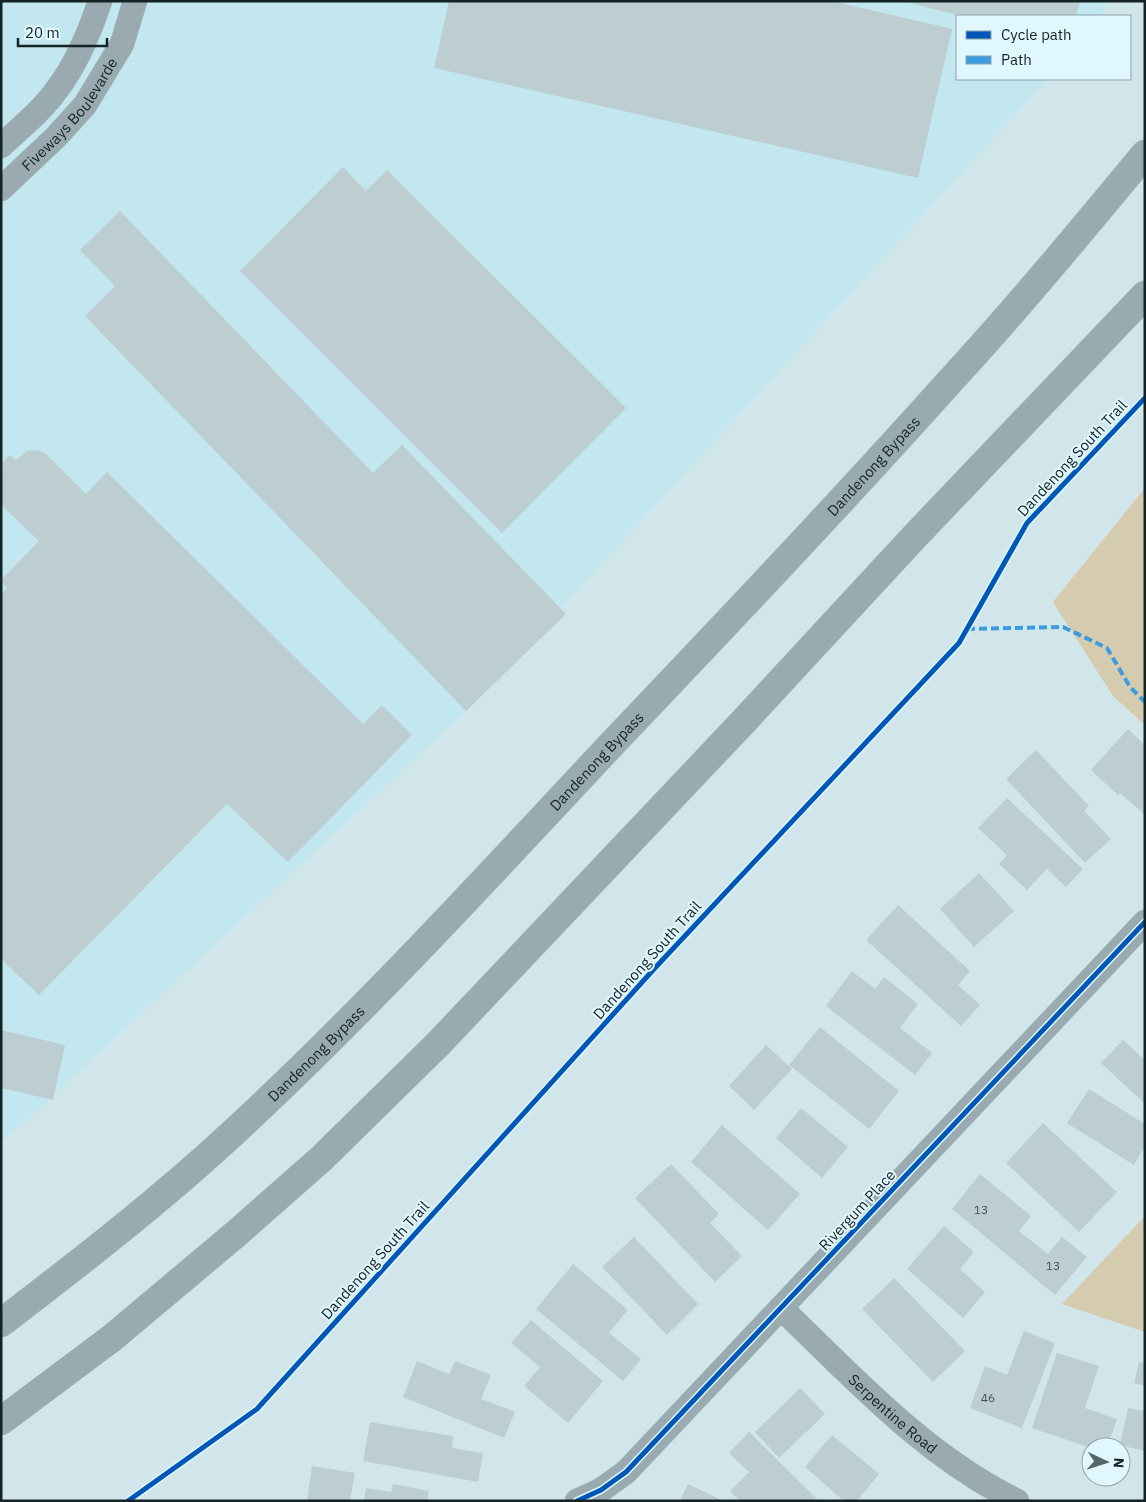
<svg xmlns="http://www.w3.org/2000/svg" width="1146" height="1502" font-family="'IBM Plex Sans',sans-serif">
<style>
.built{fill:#c2e7ef}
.green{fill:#d5cbae}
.building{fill:#bcced2}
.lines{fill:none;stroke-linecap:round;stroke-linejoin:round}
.minor-casing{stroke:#b1c1c5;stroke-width:25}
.trunk-casing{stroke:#b1c1c5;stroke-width:29}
.minor{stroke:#99aab0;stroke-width:24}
.trunk{stroke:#98acb0;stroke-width:28}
.quiet{stroke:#3b9ce0;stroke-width:4;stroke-dasharray:8 4;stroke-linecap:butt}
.cycleway-casing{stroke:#dff7fd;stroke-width:8}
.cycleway{stroke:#0057b8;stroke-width:5}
.labels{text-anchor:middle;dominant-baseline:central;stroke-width:4;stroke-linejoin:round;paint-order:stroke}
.number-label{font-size:12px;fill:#405053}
.street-label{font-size:15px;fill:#142326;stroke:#dff7fd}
</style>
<rect width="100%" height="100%" fill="#d0e6eb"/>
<path class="built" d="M1 1H1113L1101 16H957V79H1048L466 711 1 1144Z"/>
<path class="green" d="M1145 488V725L1113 696 1053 602Z
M1145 1216V1332L1062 1304Z"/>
<path class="building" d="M449 1H832L952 29 918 178 434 68Z
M902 1H1080L1076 16H961Z
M343 167 366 191 387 170 626 408 502 533 240 271Z
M120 211 373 473 402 445 566 614 466 711 85 316 115 286 80 250Z
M37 450 45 453 86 494 107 472 363 724 382 705 412 735 288 862 227 804 39 995 1 959V594L7 588 1 582V580L39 541 1 505V475L4 472 1 468V464L7 457 10 456 16 460 27 451Z
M1128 729 1145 745V815L1120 793 1118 795 1091 770Z
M1036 750 1089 806 1084 811 1111 839 1085 863 1006 779Z
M1007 798 1083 869 1066 887 1047 869 1027 890 999 864 1007 855 978 828Z
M979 873 1014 911 974 947 940 909Z
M898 905 970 971 958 985 980 1005 961 1026 866 940Z
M852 971 875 989 884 977 918 1004 900 1028 932 1053 915 1075 826 1006Z
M820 1027 899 1091 869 1129 789 1065Z
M1 1030 65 1045 53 1100 1 1088Z
M1123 1040 1145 1060V1104L1101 1063Z
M766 1045 792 1069 754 1110 729 1086Z
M1089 1089 1145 1124V1146L1134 1165 1067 1123Z
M801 1108 848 1147 822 1178 776 1138Z
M1043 1123 1117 1192 1079 1232 1006 1163Z
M722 1125 800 1194 768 1230 691 1162Z
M671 1164 719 1214 710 1223 742 1256 715 1282 635 1198Z
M980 1174 1031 1216 1019 1231 1048 1254 1062 1237 1087 1257 1055 1295 952 1209Z
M944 1226 974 1252 960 1269 985 1292 963 1318 907 1269Z
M634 1237 698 1304 667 1335 602 1267Z
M573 1264 628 1310 609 1333 641 1359 623 1381 536 1309Z
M894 1278 965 1351 933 1382 862 1309Z
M531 1320 603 1381 568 1423 524 1386 540 1367 511 1343Z
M1024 1331 1055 1343 1022 1428 970 1408 985 1366 1007 1375Z
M1057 1353 1099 1366 1085 1408 1117 1419 1107 1447 1091 1448 1032 1428Z
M417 1361 449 1374 455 1361 491 1375 481 1399 515 1412 504 1438 403 1397Z
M1139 1362 1145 1363V1386L1134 1383Z
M800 1388 825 1414 779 1458 755 1432Z
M1128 1408 1145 1411V1451L1120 1445Z
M370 1422 453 1436 452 1448 483 1453 478 1482 363 1461Z
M749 1432 819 1501H740L730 1491 749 1472 729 1453Z
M832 1435 879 1474 857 1501H844L805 1467Z
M312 1466 355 1473 350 1501H307Z
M393 1484 429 1491 427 1501H364L366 1488 391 1492Z
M688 1484 723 1501H680Z"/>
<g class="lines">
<defs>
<g id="minor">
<path d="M1 146C20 128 43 110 58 88 77 63 90 31 100 1"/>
<path id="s1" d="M1 189 56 137 85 105 122 44 135 1"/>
<path id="s2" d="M781 1308C854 1378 925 1456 1017 1501"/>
<path d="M577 1501 601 1490 626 1472 1145 922"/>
</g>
<g id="trunk">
<path id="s3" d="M1 1323C86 1258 171 1192 249 1118 375 1000 492 872 610 746 725 625 840 504 952 379 1019 306 1082 230 1145 154"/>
<path d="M1 1421 112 1338 237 1233 322 1158 438 1044 743 722 916 535 1145 295"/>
</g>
</defs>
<use href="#minor" class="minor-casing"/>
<use href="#trunk" class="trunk-casing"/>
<use href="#minor" class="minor"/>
<use href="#trunk" class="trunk"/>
<path class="quiet" d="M967 629 1063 627 1107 648 1130 687 1145 702"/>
<defs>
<path id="cycleway" d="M128 1501 257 1409 654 969 959 643 1027 523 1145 398
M577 1501 601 1490 626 1472 1145 922"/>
</defs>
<use href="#cycleway" class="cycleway-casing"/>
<use href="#cycleway" class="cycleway"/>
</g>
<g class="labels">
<g class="number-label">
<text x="981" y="1209">13</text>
<text x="1053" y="1265">13</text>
<text x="988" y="1397">46</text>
</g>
<g class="street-label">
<text stroke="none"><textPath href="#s1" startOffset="102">Fiveways Boulevarde</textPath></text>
<text transform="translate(1072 458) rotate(-47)">Dandenong South Trail</text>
<text stroke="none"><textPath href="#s3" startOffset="1225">Dandenong Bypass</textPath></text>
<text stroke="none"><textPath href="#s3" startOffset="820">Dandenong Bypass</textPath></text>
<text transform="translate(647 960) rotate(-48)">Dandenong South Trail</text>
<text stroke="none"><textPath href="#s3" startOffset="415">Dandenong Bypass</textPath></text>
<text transform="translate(857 1210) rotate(-47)">Rivergum Place</text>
<text transform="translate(375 1260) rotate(-48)">Dandenong South Trail</text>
<text stroke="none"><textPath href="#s2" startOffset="154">Serpentine Road</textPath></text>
</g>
</g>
<rect width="1146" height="1502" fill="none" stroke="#142326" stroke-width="5"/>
<rect x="956" y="15" width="175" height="65" fill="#dff7fd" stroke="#8ea2a7"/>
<rect x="966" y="31" width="25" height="8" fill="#0057b8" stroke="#8ea2a7"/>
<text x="1001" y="40" font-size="15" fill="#142326">Cycle path</text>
<rect x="966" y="56" width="25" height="8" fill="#3b9ce0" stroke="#8ea2a7"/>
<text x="1001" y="65" font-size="15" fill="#142326">Path</text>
<g transform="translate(1106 1462) rotate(94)"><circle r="24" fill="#dff7fd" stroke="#8ea2a7"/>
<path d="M0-4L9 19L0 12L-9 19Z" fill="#56676b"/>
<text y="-8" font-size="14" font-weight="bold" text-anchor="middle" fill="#142326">N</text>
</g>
<path d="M18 38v8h89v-8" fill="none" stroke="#142326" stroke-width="2.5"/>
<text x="25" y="38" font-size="15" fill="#142326" stroke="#dff7fd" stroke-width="4" paint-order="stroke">20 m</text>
</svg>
